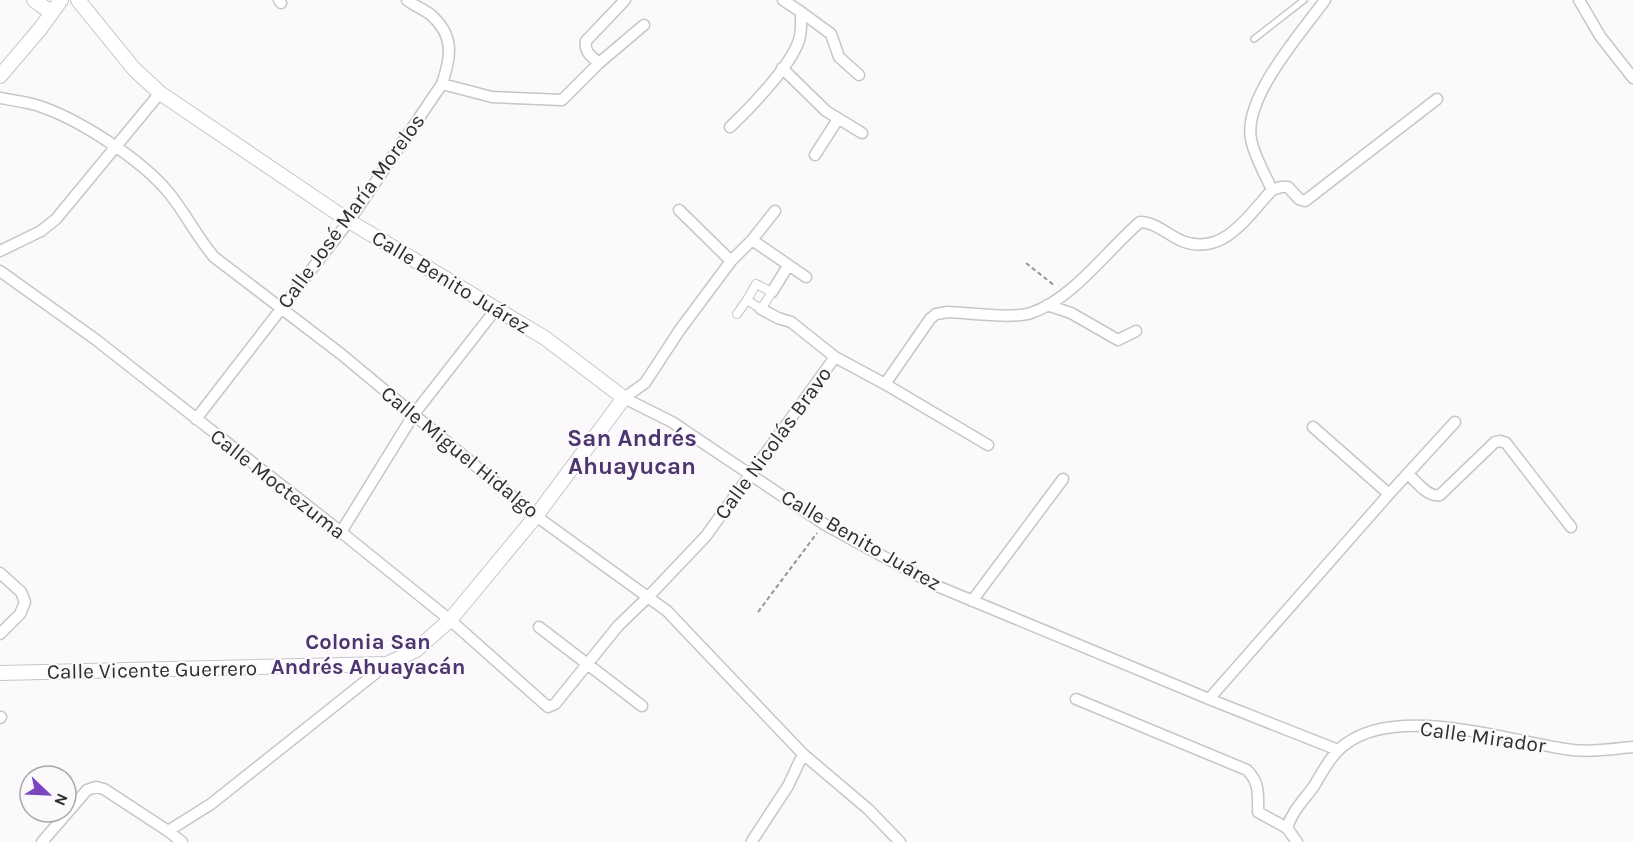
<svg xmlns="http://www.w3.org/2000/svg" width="1633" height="842" font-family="Karla,sans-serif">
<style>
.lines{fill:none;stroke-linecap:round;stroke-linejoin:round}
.service-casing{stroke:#c7c5c8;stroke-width:8}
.pedestrian-casing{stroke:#c7c5c8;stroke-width:10}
.minor-casing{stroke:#c7c5c8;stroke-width:13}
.tertiary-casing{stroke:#c7c5c8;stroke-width:16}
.path{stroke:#969597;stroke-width:2;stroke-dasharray:4.5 3;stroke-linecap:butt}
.service{stroke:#fff;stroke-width:5}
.pedestrian{stroke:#fff;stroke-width:8}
.minor{stroke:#fff;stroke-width:10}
.tertiary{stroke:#fff;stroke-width:14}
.labels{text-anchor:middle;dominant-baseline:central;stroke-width:4.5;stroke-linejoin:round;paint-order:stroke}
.street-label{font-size:21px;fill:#2e2e2f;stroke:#fbf9fc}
.neighbourhood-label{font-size:22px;font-weight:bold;fill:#4d3570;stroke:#fbf9fc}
.quarter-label{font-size:24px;font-weight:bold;fill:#4d3570;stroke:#fbf9fc}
</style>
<rect width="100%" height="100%" fill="#fbf9fc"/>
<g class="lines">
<defs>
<path id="service" d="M1254 39 1304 0"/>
<path id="pedestrian" d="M756 284 772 292 761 309 747 300Z
M737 314 747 300"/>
<path id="minor" d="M279 0 281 3
M1579 0 1600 36 1633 78
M801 12 831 34 839 57 859 75
M599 63C591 56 584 52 586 41L625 0
M782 68 826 111 862 133
M442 84 492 97 562 100 599 63 644 25
M0 98C12 100 24 102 36 105 78 118 142 160 169 193 186 214 197 237 214 257L341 354 536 516 667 611 803 754 868 809 900 842
M730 127C750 108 791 66 799 40 802 31 801 22 801 12L783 0
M815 155 838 119
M1272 190C1265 174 1254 156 1251 139 1243 98 1301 33 1325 0
M679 210 731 261
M775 211 752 240 731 261 679 331 645 383 624 398 672 422 824 524 937 586 1209 699 1338 750
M752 240 806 277
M0 251 41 231 56 219 160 93
M0 271 95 339 341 532 450 620 548 707 555 704 618 626 649 596 706 536 835 357 885 384 930 319 936 314 948 312C969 313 1012 319 1031 313 1073 299 1107 250 1140 222 1155 222 1168 235 1182 241 1223 257 1248 216 1272 190L1281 187H1288L1299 199 1305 201 1437 99
M772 292 788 266
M1047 305 1071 313 1118 340 1136 331
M761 309 778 318 791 322 835 357
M885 384 988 445
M196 419 349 221 442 84C451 57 455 36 431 15 424 9 414 6 407 0
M1313 427 1389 494
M1408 474C1416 481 1428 498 1440 495L1495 442 1500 441 1506 443 1571 527
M341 532 414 414 496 309
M0 573 21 592 25 602 20 614 0 634
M972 601 1063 479
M539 627 642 706
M1076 699 1247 770C1260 783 1258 795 1258 812L1287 828
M1209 699 1389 494 1455 422
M0 718 1 717
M168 831 211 804 387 664
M752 841 788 786 803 754
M42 842 87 790 96 787 104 789 168 831 182 842
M1297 842 1287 828C1292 811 1304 800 1314 786 1323 771 1332 753 1347 743 1400 705 1505 740 1565 749 1587 753 1611 749 1633 747"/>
<path id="tertiary" d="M34 0 52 13
M0 76 40 29 61 0
M0 673 387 664 416 650 450 620 536 516 624 398 545 338 349 221 160 93 134 69 78 0"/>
</defs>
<use href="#service" class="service-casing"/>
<use href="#pedestrian" class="pedestrian-casing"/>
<use href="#minor" class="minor-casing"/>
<use href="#tertiary" class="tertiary-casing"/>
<path class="path" d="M1026 263 1055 286
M758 612 817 533"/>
<use href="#service" class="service"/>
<use href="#pedestrian" class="pedestrian"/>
<use href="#minor" class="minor"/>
<use href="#tertiary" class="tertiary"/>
</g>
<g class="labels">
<g class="street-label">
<text transform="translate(351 211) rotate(-54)">Calle José María Morelos</text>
<text transform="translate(451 282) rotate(31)">Calle Benito Juárez</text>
<text transform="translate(773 443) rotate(-54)">Calle Nicolás Bravo</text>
<text transform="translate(460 452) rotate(39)">Calle Miguel Hidalgo</text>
<text transform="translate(278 484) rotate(38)">Calle Moctezuma</text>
<text transform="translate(861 540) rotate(30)">Calle Benito Juárez</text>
<text transform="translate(152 670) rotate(-1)">Calle Vicente Guerrero</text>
<text transform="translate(1483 737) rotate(8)">Calle Mirador</text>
</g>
<g class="neighbourhood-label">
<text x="368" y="642">Colonia San<tspan x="368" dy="25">Andrés Ahuayacán</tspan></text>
</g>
<g class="quarter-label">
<text x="632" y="438">San Andrés<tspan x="632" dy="28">Ahuayucan</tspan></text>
</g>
</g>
<g transform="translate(48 794) rotate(113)"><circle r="28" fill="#fbf9fc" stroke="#a9a8aa" stroke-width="1.5"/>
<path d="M0-4.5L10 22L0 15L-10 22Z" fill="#7a45bd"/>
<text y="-9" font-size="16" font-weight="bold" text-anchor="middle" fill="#2e2e2f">N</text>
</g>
</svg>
